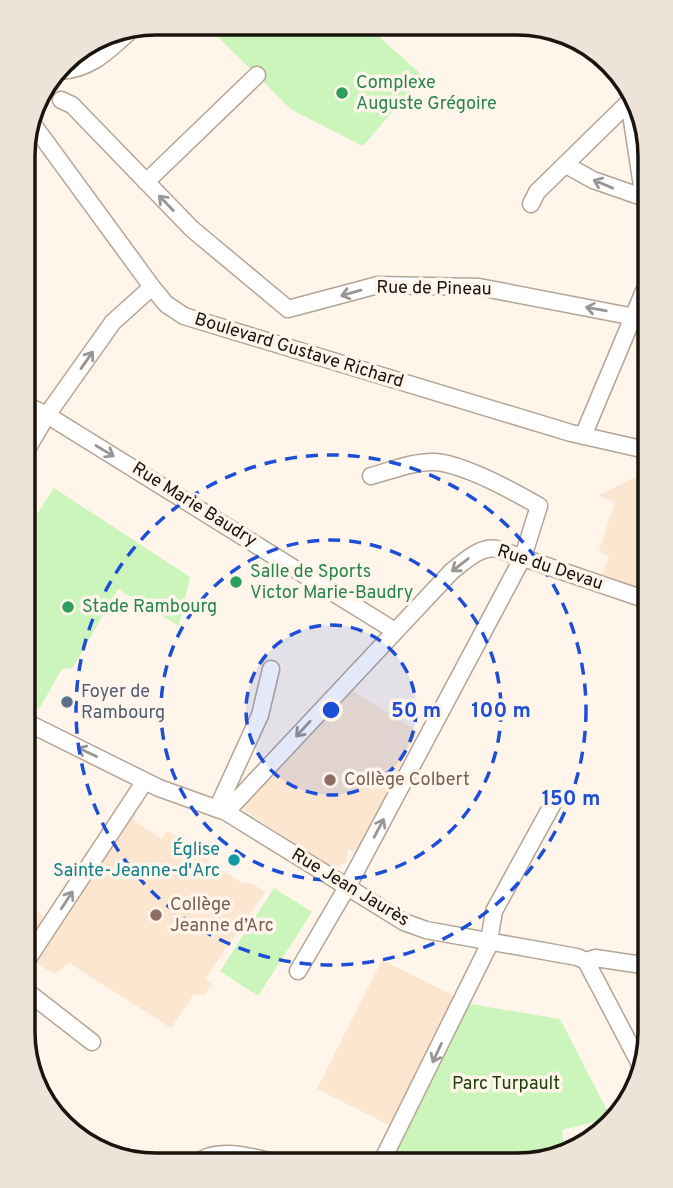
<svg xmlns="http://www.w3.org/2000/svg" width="673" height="1188" font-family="Overpass,sans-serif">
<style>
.built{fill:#fce6cf}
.green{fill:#cbf5bb}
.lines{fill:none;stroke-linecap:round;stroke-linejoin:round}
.minor-casing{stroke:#b4a595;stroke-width:19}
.minor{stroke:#fff;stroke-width:16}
.oneway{stroke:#989593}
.ring{fill:none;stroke:#1d4ed8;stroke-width:3.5;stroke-dasharray:12 9}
.leisure-dot{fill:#2e9e5b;stroke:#fff5eb;stroke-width:2.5}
.service-dot{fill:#5c6f8a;stroke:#fff5eb;stroke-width:2.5}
.education-dot{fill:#8d6e63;stroke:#fff5eb;stroke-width:2.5}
.culture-dot{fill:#0f9aa8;stroke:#fff5eb;stroke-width:2.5}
.labels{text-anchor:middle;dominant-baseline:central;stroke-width:7;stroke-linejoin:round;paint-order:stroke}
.leisure-label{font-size:18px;fill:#27864d;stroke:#fff5eb;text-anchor:start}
.street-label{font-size:18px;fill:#19140e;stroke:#fff5eb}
.service-label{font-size:18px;fill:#4e5e75;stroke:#fff5eb;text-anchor:start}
.education-label{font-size:18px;fill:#785e54;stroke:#fff5eb;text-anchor:start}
.culture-label{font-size:18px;fill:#0d838f;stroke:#fff5eb;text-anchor:end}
.park-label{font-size:18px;fill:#1e400b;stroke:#fff5eb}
.rim{fill:none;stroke:#19140e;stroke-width:3.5}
.centre{fill:#1d4ed8;stroke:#fff5eb;stroke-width:3.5}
.ring-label{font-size:21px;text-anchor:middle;font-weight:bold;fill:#1d4ed8;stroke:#fff5eb;stroke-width:7;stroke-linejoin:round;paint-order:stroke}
</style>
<rect width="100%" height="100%" fill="#fff5eb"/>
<path class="built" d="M646 472 647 590 602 575 609 556 599 551 615 502 598 496Z
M351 690 417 731 358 854 348 849 346 863 333 868 241 808Z
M133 812 137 814 133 820 162 839 167 831 207 855 209 861 242 883 253 884 265 892 205 979 212 984 204 995 194 994 171 1028 69 963 54 974 35 963Z
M29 905 46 919 29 944Z
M382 960 454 996 389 1125 317 1089Z"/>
<path class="green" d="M204 23 365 24 423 76 363 146 292 110Z
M54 488 190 577 179 626 118 589 73 668 62 669 39 709 28 702 26 531Z
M274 888 312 912 258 996 220 971Z
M464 1003 560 1019 611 1118 562 1130 564 1156 560 1158 392 1160Z"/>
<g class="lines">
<defs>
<path id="minor" d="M60 71C90 69 106 53 128 33
M61 100 72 105 192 229 288 309 378 285 479 287 645 319
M629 101 644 199
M32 123 152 287 166 304 184 316 571 433 646 450
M566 165 593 180 642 197
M146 182 257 75
M531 204 537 192 633 98
M26 405 47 415 395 631
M583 436 644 291
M26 451 47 415 113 322 152 287
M28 723 159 788 226 812 404 922 426 930 577 957 586 961 595 958 649 966
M217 809 260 715 271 669
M226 812 452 571C465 561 480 546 497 549L647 600
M29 957 145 781
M586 961 641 1066
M298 971 350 882 523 557 539 506C513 491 464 464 435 462 414 461 390 471 371 476
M29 993 92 1042
M382 1161 488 947 494 911 556 798
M197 1163C216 1147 250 1156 273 1162"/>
</defs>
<use href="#minor" class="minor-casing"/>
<use href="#minor" class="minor"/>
</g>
<defs><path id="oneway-shaft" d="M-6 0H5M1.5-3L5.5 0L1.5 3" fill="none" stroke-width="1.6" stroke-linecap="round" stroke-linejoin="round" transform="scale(1.75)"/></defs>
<g class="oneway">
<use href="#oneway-shaft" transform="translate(603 184) rotate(-157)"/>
<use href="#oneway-shaft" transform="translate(166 203) rotate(-134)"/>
<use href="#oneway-shaft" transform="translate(351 293) rotate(164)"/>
<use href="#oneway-shaft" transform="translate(596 309) rotate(-170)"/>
<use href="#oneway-shaft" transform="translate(87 360) rotate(-55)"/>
<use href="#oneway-shaft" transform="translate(105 451) rotate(31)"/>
<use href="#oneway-shaft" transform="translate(460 565) rotate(142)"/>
<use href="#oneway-shaft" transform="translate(303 729) rotate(133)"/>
<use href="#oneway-shaft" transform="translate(87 752) rotate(-155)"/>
<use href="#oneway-shaft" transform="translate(379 828) rotate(-62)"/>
<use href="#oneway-shaft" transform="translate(67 900) rotate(-57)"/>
<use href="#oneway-shaft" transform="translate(437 1053) rotate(115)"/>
</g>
<circle cx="331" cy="710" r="85" fill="#1d4ed8" fill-opacity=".12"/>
<g class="ring">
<circle cx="331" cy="710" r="85"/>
<circle cx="331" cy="710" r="170"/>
<circle cx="331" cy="710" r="255"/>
</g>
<g class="leisure-dot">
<circle cx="342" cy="93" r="7"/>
<circle cx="236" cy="582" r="7"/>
<circle cx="68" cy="607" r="7"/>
</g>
<circle class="service-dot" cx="67" cy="702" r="7"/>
<g class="education-dot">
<circle cx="330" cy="780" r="7"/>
<circle cx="156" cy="915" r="7"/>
</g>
<circle class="culture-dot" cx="234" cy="860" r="7"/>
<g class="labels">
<g class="leisure-label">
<text x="356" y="83">Complexe<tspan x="356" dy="21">Auguste Grégoire</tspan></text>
<text x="250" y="572">Salle de Sports<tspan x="250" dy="21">Victor Marie-Baudry</tspan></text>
<text x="82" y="607">Stade Rambourg</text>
</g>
<g class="street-label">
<text transform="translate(434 289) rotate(1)">Rue de Pineau</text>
<text transform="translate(299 351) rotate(17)">Boulevard Gustave Richard</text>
<text transform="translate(194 505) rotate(32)">Rue Marie Baudry</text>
<text transform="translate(550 568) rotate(18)">Rue du Devau</text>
<text transform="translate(350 888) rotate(31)">Rue Jean Jaurès</text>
</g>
<g class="service-label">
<text x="81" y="692">Foyer de<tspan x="81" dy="21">Rambourg</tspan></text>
</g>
<g class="education-label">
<text x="344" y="780">Collège Colbert</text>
<text x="170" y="905">Collège<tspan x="170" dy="21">Jeanne d’Arc</tspan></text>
</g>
<g class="culture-label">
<text x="220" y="850">Église<tspan x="220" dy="21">Sainte-Jeanne-d'Arc</tspan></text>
</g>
<g class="park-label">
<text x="506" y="1084">Parc Turpault</text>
</g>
</g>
<path d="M0 0H673V1188H0ZM156 35H517A121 121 0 0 1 638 156V1032A121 121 0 0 1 517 1153H156A121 121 0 0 1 35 1032V156A121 121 0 0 1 156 35Z" fill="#ede3d9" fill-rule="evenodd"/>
<path class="rim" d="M156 35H517A121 121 0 0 1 638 156V1032A121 121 0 0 1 517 1153H156A121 121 0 0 1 35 1032V156A121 121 0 0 1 156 35Z"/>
<circle cx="331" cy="710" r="10" class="centre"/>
<g class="ring-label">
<text x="416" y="717">50 m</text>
<text x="501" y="717">100 m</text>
<text x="571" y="805">150 m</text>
</g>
</svg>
